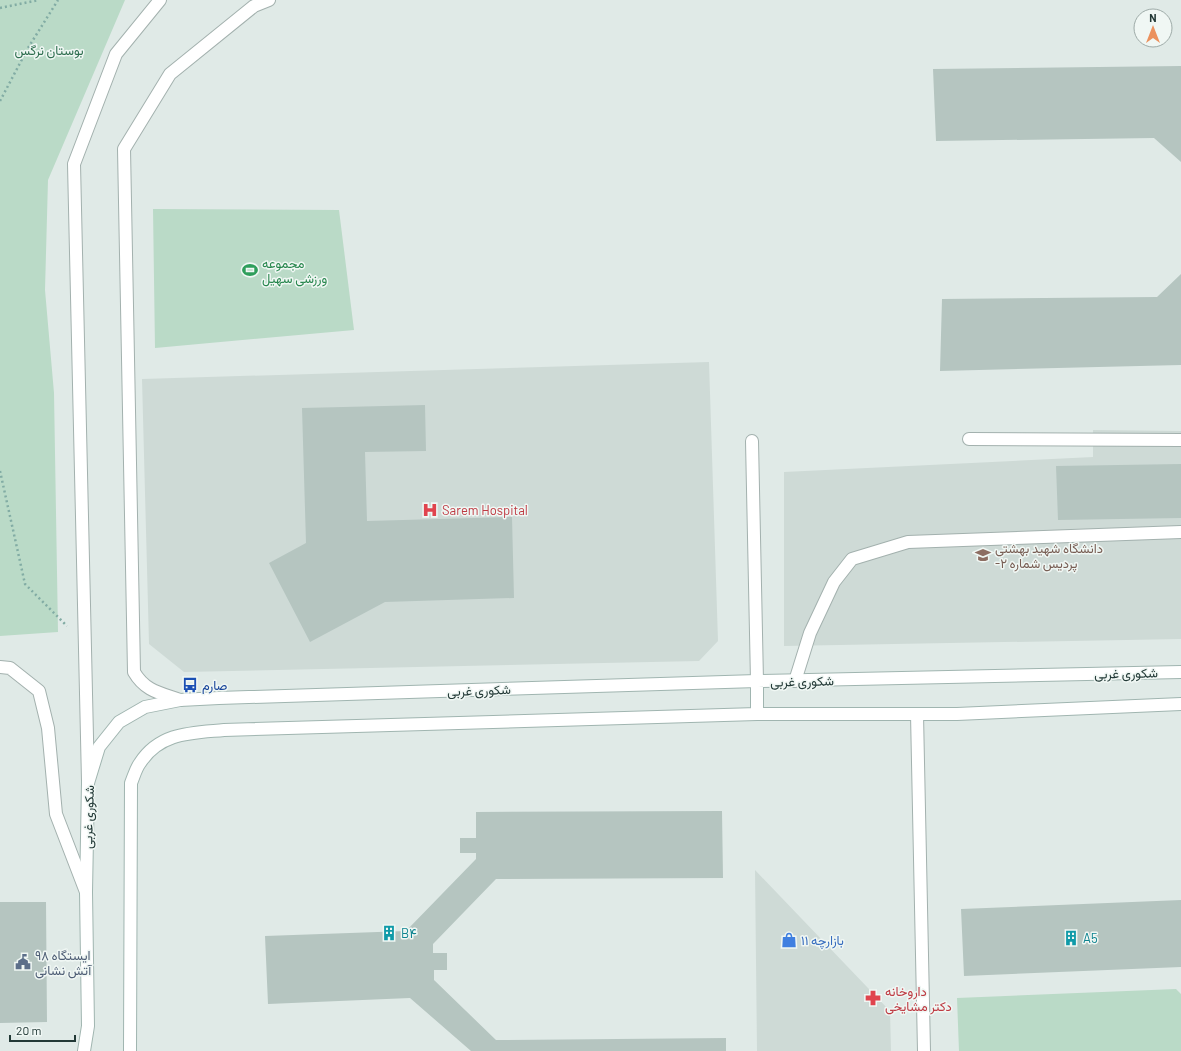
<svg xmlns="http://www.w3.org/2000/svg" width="1181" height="1051" font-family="Barlow,Vazirmatn,sans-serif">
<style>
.built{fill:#cedad6}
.green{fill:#badac7}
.building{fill:#b5c5c0}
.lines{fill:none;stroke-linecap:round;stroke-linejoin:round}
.service-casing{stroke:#a3b1ae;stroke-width:14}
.minor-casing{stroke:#a3b1ae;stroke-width:14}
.tertiary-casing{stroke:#a3b1ae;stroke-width:14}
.secondary-casing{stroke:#a0b5b0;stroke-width:14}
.path{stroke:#82aca4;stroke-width:2.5;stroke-dasharray:2 3;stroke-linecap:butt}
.service{stroke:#fff;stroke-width:12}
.minor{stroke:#fff;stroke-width:12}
.tertiary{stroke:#fff;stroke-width:12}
.secondary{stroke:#fff;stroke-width:12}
.labels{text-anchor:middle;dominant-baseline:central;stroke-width:3;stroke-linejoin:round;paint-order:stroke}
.park-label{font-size:13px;fill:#2e6e4f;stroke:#f0f7f4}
.leisure-label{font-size:13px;fill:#27864d;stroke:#f0f7f4;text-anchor:start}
.health-label{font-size:13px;fill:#be3a42;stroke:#f0f7f4;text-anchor:start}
.education-label{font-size:13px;fill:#785e54;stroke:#f0f7f4;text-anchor:start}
.street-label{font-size:13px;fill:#223936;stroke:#f0f7f4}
.transit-label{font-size:13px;fill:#164399;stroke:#f0f7f4;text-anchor:start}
.culture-label{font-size:13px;fill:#0d838f;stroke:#f0f7f4;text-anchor:start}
.shop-label{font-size:13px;fill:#366cbe;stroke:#f0f7f4;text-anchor:start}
.service-label{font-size:13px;fill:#4e5e75;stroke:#f0f7f4;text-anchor:start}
</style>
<rect width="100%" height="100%" fill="#e0eae7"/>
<path class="built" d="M709 362 718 641 699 661 184 672 149 644 142 379Z
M1093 430 1181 431V639L784 646V472L1093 457Z
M755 870 890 1011 891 1051H757Z"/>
<path class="green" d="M0 0H125L48 180 45 290 54 393 58 632 0 636Z
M153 209 339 210 354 330 155 348Z
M1176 989 1181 994V1051H959L957 998Z"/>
<path class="building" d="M1181 66V162L1154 138 936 141 933 69Z
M1181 274V365L940 371 942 299 1157 297Z
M425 405 426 451 365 452 367 521 512 517 514 598 385 602 310 642 269 563 306 543 302 408Z
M1181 464V518L1058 520 1056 466Z
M722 811 723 878 496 879 433 944V953H447V970H434V980L496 1040 726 1038V1051H471L410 998 268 1004 265 936 406 931 476 859V853H460V838H476V812Z
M1181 900V967L964 976 961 909Z
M0 902H46L47 1022 0 1023Z"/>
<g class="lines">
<defs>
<path id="service" d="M969 439 1181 440
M795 681 810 633 834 582 852 559 908 542 1181 532
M917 714 924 1051"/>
<path id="minor" d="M752 441 757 681
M0 667 10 668 39 691 48 728 56 814 86 892"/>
<path id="tertiary" d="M180 700C160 693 145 691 134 672L124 149 170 74 254 6 269 0
M88 781 74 164 116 54 160 0"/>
<path id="secondary" d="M757 681V714
M84 1051 88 1026 86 892 88 783 99 747 119 722 145 707 180 700 219 698 757 681 1181 672
M130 1051 131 783C134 776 136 768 140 763 160 732 192 733 224 730L757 714H957L1181 704"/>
</defs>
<use href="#service" class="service-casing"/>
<use href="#minor" class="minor-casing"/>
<use href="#tertiary" class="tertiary-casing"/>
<use href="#secondary" class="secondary-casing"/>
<path class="path" d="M0 8 39 0
M0 101 28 48 58 0
M0 471 25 584 67 626"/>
<use href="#service" class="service"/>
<use href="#minor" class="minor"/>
<use href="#tertiary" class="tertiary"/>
<use href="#secondary" class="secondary"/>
</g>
<defs>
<symbol id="stadium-bare" viewBox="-9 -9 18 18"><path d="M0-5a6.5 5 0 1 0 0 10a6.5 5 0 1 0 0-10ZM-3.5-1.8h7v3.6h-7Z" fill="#2e9e5b" stroke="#f0f7f4" stroke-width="2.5" paint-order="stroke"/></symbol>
<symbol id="hospital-bare" viewBox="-9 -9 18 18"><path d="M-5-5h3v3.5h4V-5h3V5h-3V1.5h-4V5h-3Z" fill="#e0444e" stroke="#f0f7f4" stroke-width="2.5" paint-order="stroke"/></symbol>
<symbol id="university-bare" viewBox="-9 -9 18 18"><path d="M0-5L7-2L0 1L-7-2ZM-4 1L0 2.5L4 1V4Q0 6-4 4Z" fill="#8d6e63" stroke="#f0f7f4" stroke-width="2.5" paint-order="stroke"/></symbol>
<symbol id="bus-bare" viewBox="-9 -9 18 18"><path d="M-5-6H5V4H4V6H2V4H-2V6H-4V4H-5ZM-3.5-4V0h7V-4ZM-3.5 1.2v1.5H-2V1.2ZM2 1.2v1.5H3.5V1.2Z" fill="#1a4fb4" stroke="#f0f7f4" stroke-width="2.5" paint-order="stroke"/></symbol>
<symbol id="building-bare" viewBox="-9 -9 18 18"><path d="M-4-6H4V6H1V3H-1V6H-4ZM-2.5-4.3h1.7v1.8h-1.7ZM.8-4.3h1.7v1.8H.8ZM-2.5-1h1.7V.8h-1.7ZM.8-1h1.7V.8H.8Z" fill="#0f9aa8" stroke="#f0f7f4" stroke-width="2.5" paint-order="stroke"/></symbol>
<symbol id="shop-bare" viewBox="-9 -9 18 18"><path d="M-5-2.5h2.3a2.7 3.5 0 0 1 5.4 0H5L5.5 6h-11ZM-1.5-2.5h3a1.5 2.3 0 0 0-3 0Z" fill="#3f7fe0" stroke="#f0f7f4" stroke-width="2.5" paint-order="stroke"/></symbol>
<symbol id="civic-bare" viewBox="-9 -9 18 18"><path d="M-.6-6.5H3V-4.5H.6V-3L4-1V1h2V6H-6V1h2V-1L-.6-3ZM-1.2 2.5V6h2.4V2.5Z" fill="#5c6f8a" stroke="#f0f7f4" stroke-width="2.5" paint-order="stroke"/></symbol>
<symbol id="pharmacy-bare" viewBox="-9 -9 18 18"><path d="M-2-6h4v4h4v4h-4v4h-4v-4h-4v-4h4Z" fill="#e0444e" stroke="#f0f7f4" stroke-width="2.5" paint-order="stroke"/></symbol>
</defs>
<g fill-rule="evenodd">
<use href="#stadium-bare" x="239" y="259" width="22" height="22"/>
<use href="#hospital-bare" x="419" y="499" width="22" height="22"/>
<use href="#university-bare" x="972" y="544" width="22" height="22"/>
<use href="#bus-bare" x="179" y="674" width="22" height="22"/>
<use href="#building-bare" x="378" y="922" width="22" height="22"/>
<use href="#building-bare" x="1060" y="927" width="22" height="22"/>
<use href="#shop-bare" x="778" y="929" width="22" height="22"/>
<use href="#civic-bare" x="12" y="951" width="22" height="22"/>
<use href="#pharmacy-bare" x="862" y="987" width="22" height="22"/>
</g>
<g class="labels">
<g class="park-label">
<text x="49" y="50">بوستان نرگس</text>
</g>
<g class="leisure-label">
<text x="262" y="263">مجموعه<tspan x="262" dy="15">ورزشی سهیل</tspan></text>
</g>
<g class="health-label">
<text x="442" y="510">Sarem Hospital</text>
<text x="885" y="991">داروخانه<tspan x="885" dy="15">دکتر مشایخی</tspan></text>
</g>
<g class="education-label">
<text x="995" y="548">دانشگاه شهید بهشتی<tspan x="995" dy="15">-پردیس شماره ۲</tspan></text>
</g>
<g class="street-label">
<text transform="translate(1126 673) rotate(-1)">شکوری غربی</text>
<text transform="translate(802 681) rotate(-1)">شکوری غربی</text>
<text transform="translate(479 690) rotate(-2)">شکوری غربی</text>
<text transform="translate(88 817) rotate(-88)">شکوری غربی</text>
</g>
<g class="transit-label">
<text x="202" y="685">صارم</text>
</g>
<g class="culture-label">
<text x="401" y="933">B۴</text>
<text x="1083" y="938">A5</text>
</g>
<g class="shop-label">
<text x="801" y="940">بازارچه ۱۱</text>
</g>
<g class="service-label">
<text x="35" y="955">ایستگاه ۹۸<tspan x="35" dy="15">آتش نشانی</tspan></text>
</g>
</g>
<g transform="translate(1153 28)"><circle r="19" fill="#f0f7f4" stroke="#9eaba8"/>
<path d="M0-3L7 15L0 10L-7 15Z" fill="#eb915d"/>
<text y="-6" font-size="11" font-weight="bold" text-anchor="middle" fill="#223936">N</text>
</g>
<path d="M10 1035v6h65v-6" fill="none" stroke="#223936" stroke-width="2"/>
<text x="16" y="1035" font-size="12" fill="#223936" stroke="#f0f7f4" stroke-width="3" paint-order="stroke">20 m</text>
</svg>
